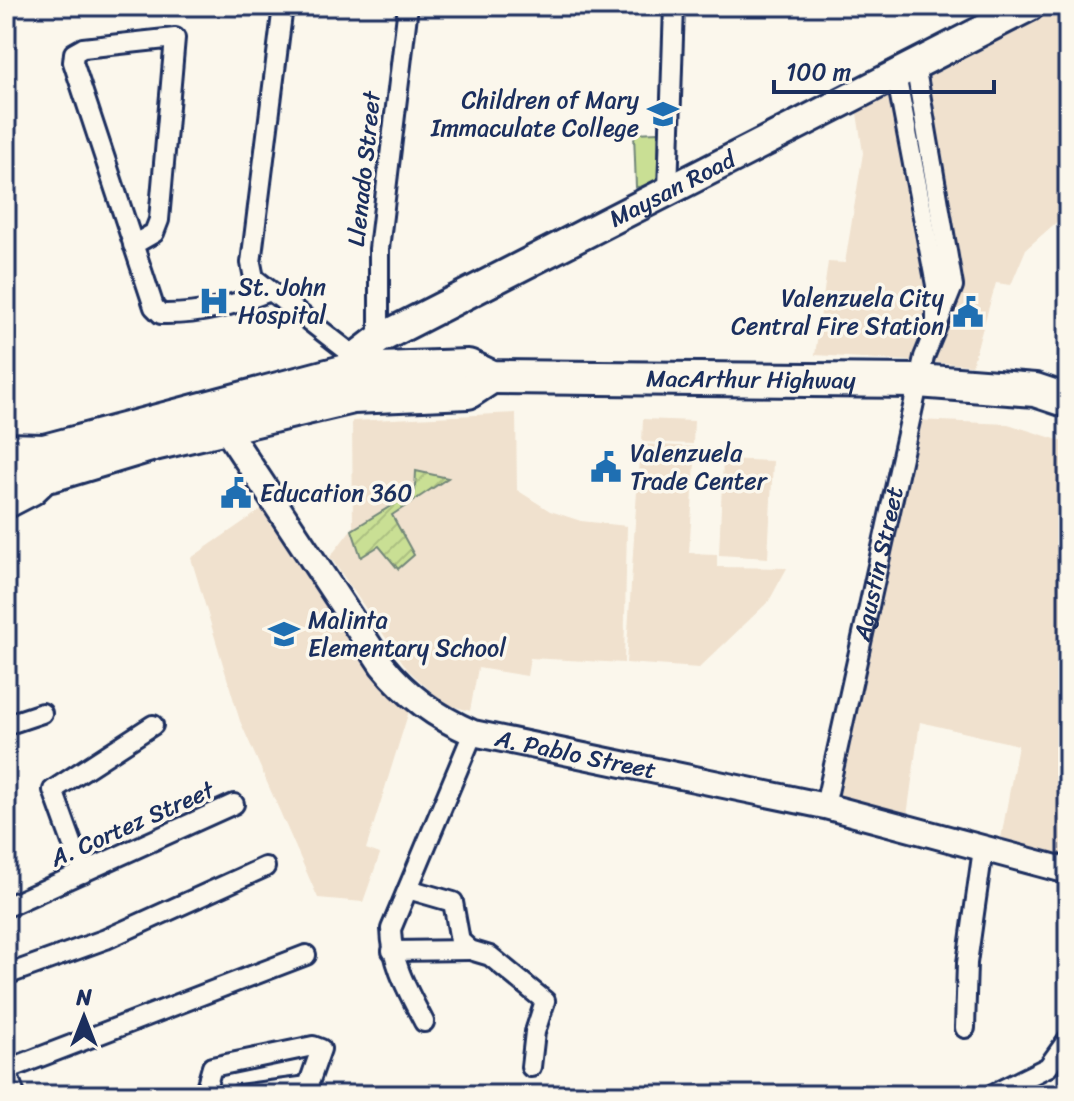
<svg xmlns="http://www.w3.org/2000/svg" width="1074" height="1101" font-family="Sriracha,sans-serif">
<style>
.built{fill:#f0e1ce}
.garden{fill:url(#garden-furrows);stroke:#728779;stroke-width:2}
.pitch{fill:#c9df94;stroke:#728779;stroke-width:2}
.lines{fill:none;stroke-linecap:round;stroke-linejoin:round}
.street-casing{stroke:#1b2f5e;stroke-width:24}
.secondary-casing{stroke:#1b2f5e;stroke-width:30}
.primary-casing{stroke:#1b2f5e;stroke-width:34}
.highway-casing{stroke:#1b2f5e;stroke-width:38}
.street{stroke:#fbf7ec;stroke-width:18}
.secondary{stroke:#fbf7ec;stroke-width:24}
.primary{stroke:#fbf7ec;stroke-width:28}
.highway{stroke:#fbf7ec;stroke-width:32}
.labels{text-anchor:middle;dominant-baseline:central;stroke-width:7;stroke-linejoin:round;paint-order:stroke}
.poi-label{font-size:24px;fill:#1b2f5e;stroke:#fbf7ec;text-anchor:start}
.street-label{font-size:24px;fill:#1b2f5e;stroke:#fbf7ec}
</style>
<defs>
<pattern id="garden-furrows" width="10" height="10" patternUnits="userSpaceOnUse" patternTransform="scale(2)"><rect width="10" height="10" fill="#c9df94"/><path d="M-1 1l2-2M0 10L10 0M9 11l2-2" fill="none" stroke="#acc082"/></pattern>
</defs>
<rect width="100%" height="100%" fill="#fbf7ec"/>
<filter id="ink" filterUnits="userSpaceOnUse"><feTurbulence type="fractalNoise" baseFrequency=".0125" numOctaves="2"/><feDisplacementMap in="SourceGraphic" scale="16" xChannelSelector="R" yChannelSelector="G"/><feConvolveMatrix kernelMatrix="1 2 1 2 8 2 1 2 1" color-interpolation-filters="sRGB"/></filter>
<g filter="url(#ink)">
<path class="built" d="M1063 6H1068V212L1026 249 1011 285 996 283 972 365 815 355 828 262 845 263 863 153 857 113Z
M516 413 517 490 550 511 581 521 627 526 624 663 530 658 527 676 478 668 470 711 445 704 408 670 330 557 353 527 352 421Z
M643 419 694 421 693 444 642 442Z
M917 420 1008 424 1068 443V554L1062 574 1068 576V863L1000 844 1018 745 920 722 907 816 833 798Z
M640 444 696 447 689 553 717 554V567L787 568 769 601 699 668 626 663Z
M723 459 773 461 768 558 719 555Z
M262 509 409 711 366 849 380 854 363 902 318 898 240 721 191 558Z"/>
<path class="garden" d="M416 471 448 478 392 515 414 555 398 569 379 546 361 557 352 530 415 491Z"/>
<path class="pitch" d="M658 132 659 186 636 187 634 133Z"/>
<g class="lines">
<defs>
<g id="street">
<path d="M283 6 251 263 254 278 349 352 353 359"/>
<path d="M897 80 936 285V322"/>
<path d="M668 190 674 6"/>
<path d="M133 245 154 233 159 220 175 38 83 48 74 53 73 62 154 307 161 314C201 315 234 305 270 291"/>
<path d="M379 339V249L408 6"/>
<path d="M6 725 42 713"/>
<path id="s1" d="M825 806 924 357 953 286 916 70"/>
<path d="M83 873 53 790 153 725"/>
<path d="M408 889 453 902 460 941 470 950 490 956 545 1001 535 1032 531 1067"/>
<path d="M6 907 234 804"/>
<path d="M392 951 470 950"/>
<path d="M6 975 106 939 265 867"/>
<path d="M424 1022C408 991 392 965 391 929L473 733"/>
<path d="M965 1028 967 963 983 849"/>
<path d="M6 1070 306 955"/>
<path d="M6 1070 15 1095"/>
<path d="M204 1095 212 1067 313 1046 321 1049 308 1086 239 1095"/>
<path d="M991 1095 1048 1067 1068 1039"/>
</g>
<g id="secondary">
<path id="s2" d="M224 426 382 665C407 696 436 717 473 733L825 806 1068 871"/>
<path d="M6 506 33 492 51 475"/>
</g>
<g id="primary">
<path id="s3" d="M352 389 353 359 379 339 1030 6"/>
</g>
<g id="highway">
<path id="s4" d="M6 450 44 451 350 370 468 366 491 377 918 381 1035 390 1068 401"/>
<path d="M6 474 51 475 154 444 353 397 468 392 491 377"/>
</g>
</defs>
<use href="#street" class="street-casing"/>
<use href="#secondary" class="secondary-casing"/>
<use href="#primary" class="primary-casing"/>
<use href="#highway" class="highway-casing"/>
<use href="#street" class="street"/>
<use href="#secondary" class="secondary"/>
<use href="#primary" class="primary"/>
<use href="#highway" class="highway"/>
</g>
</g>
<defs>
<symbol id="university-bare" viewBox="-9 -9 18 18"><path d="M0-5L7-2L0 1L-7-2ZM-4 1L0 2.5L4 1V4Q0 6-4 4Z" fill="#1f6fb2" stroke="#fbf7ec" stroke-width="2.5" paint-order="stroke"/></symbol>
<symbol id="hospital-bare" viewBox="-9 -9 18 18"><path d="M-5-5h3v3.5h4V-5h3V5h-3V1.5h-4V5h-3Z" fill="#1f6fb2" stroke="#fbf7ec" stroke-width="2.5" paint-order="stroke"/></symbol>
<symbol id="civic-bare" viewBox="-9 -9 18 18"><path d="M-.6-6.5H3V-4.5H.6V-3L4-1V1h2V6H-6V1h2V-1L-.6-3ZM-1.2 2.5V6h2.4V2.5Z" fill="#1f6fb2" stroke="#fbf7ec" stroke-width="2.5" paint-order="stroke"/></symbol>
<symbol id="school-bare" viewBox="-9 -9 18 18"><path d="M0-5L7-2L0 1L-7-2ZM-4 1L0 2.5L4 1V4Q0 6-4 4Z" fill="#1f6fb2" stroke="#fbf7ec" stroke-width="2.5" paint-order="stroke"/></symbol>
</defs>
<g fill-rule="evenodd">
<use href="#university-bare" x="641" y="92" width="44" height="44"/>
<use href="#hospital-bare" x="192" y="279" width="44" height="44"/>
<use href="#civic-bare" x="946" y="290" width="44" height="44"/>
<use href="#civic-bare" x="584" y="445" width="44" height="44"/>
<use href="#civic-bare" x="214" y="471" width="44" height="44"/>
<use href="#school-bare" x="262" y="612" width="44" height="44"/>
</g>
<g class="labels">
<g class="poi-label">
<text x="639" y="100" text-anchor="end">Children of Mary<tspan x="639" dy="28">Immaculate College</tspan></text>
<text x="238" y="287">St. John<tspan x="238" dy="28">Hospital</tspan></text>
<text x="944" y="298" text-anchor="end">Valenzuela City<tspan x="944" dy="28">Central Fire Station</tspan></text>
<text x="630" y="453">Valenzuela<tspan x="630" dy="28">Trade Center</tspan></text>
<text x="260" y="493">Education 360</text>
<text x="308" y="620">Malinta<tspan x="308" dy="28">Elementary School</tspan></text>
</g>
<g class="street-label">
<text transform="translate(364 169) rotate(-84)">Llenado Street</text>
<text stroke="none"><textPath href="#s3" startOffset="392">Maysan Road</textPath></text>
<text stroke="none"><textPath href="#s4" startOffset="758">MacArthur Highway</textPath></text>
<text stroke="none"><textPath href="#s1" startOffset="248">Agustin Street</textPath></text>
<text stroke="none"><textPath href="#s2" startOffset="506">A. Pablo Street</textPath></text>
<text transform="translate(132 824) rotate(-24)">A. Cortez Street</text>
</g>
</g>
<rect width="1074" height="1101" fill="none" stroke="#fbf7ec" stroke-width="32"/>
<rect x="16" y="16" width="1042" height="1069" fill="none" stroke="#1b2f5e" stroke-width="3" filter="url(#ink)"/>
<g transform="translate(84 1017)" stroke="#fbf7ec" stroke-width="6" paint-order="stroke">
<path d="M0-6L14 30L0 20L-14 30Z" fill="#1b2f5e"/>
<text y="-12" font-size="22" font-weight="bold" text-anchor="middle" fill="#1b2f5e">N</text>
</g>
<path d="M774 80v12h220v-12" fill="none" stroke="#1b2f5e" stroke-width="4"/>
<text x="786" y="80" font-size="24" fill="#1b2f5e" stroke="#fbf7ec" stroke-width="6" paint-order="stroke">100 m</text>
</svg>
